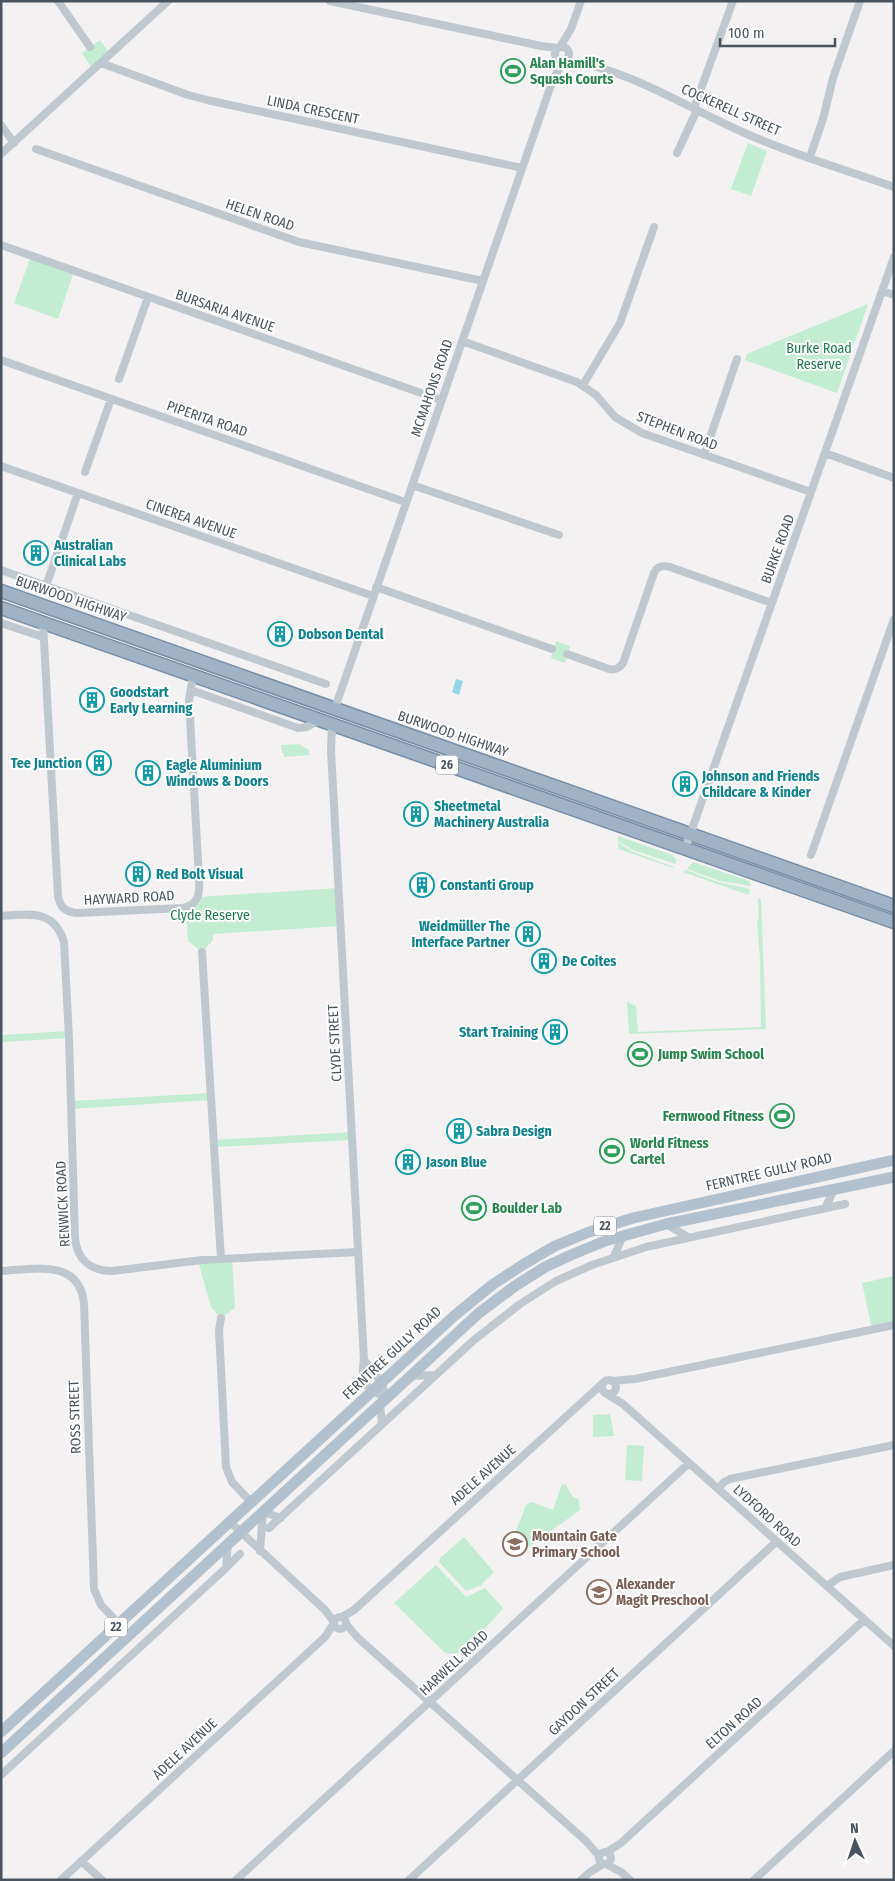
<svg xmlns="http://www.w3.org/2000/svg" width="895" height="1881" font-family="'Fira Sans Condensed',sans-serif">
<style>
.green{fill:#c3edd3}
.water{fill:#93d6e8}
.lines{fill:none;stroke-linecap:round;stroke-linejoin:round}
.trunk-casing{stroke:#778fa8;stroke-width:15}
.minor{stroke:#c0c8cf;stroke-width:8}
.primary{stroke:#b3c0ce;stroke-width:11}
.trunk{stroke:#a0b2c5;stroke-width:12}
.labels{text-anchor:middle;dominant-baseline:central;stroke-width:4;stroke-linejoin:round;paint-order:stroke}
.shield{fill:#fff;stroke:#80878e;stroke-width:1}
.shield-label{font-size:12px;font-weight:bold;fill:#4a545e}
.leisure-label{font-size:14px;font-weight:bold;fill:#27864d;stroke:#fff;text-anchor:start}
.street-label{font-size:14px;fill:#4a545e;stroke:#fff}
.park-label{font-size:14px;fill:#1d7c4c;stroke:#fff}
.culture-label{font-size:14px;font-weight:bold;fill:#0d838f;stroke:#fff;text-anchor:start}
.education-label{font-size:14px;font-weight:bold;fill:#785e54;stroke:#fff;text-anchor:start}
</style>
<rect width="100%" height="100%" fill="#f3f1f1"/>
<path class="green" d="M100 40 111 55 93 70 82 53Z
M748 143 767 151 751 196 731 189Z
M31 256 74 271 58 319 14 303Z
M868 304 837 393 745 360 747 354Z
M556 641 570 646 565 663 551 658Z
M299 744 309 750V755L284 757V753H282L281 745Z
M618 836 672 855 676 859V864L633 850 618 841Z
M618 842 631 851 674 867 673 868 619 849Z
M693 862 749 881 751 886 720 881 687 869Z
M686 870 718 882 750 889 749 895 683 872Z
M338 888 341 926 213 934V940L202 952 188 941 186 907 199 897Z
M758 898 761 899 766 1029 629 1034 627 1002 636 1006 638 1032 761 1027 760 959 757 920H759Z
M69 1031V1038L1 1042V1035Z
M212 1093V1100L71 1109V1101Z
M352 1132V1140L215 1147V1140Z
M232 1258 235 1308 221 1318 211 1307 198 1261Z
M894 1276V1325L872 1329 862 1283Z
M610 1414 614 1436 593 1437V1415Z
M627 1445 644 1446 642 1481 625 1480Z
M562 1484 566 1485 572 1496 579 1500 580 1510 523 1551 520 1547 511 1544 526 1505 532 1502 553 1510Z
M464 1537 494 1572 480 1586 466 1591 439 1562 440 1558Z
M436 1565 466 1597 485 1588 503 1608C502 1611 465 1650 461 1652 456 1654 451 1654 445 1653L394 1603Z"/>
<path class="water" d="M456 679 463 681 459 695 452 692Z"/>
<g class="lines">
<defs>
<path id="trunk" d="M1 591 894 906
M1 608 894 922"/>
</defs>
<use href="#trunk" class="trunk-casing"/>
<path class="minor" d="M58 1 90 47
M330 1 541 46 558 48
M560 47 571 29 581 1
M555 54a7 7 0 1 1 14 0a7 7 0 1 1-14 0Z
M566 60C631 70 687 108 747 134 794 155 846 170 894 187
M101 63 188 95 207 100 522 168
M694 108 733 1
M1 125 14 143
M36 149 299 242 483 281
M677 153 697 110
M1 154 168 1
M810 157 823 119 833 78 860 1
M1 245 441 400
M882 291 894 295
M462 341 577 382 596 395 615 417 642 433 811 492
M1 360 405 502
M119 379 148 297
M583 385 620 323 654 227
M825 453 894 478
M704 455 737 359
M1 466 373 596
M85 472 111 399
M412 485 559 535
M1 570 326 684
M46 586 78 493
M376 587 552 649
M1 623 43 637
M43 623 58 896C60 907 65 912 77 913L183 908C199 904 200 893 199 879L189 700 193 676
M567 654 609 669C615 670 619 669 623 663L654 573C657 566 662 565 670 567L772 603
M191 690 298 728 307 727 319 720
M335 708 550 88 555 76 564 60
M332 725 331 750 364 1360C360 1384 367 1390 387 1398
M685 849 894 257
M811 855 894 619
M1 916C29 914 54 909 64 942L69 1038 75 1238C77 1259 90 1271 112 1271L202 1260 358 1252
M202 952 221 1259
M825 1208 834 1190
M666 1224 688 1237
M614 1256 623 1236
M1 1271C33 1269 80 1258 84 1304L94 1589 101 1605 119 1624
M221 1318 219 1330 226 1467 232 1482 251 1502
M364 1360 381 1382 387 1398
M411 1376 435 1375
M602 1387a7 7 0 1 1 14 0a7 7 0 1 1-14 0Z
M612 1381 635 1379 894 1325
M607 1394 623 1404 894 1646
M380 1404 382 1424
M718 1489 724 1482 730 1479 894 1445
M230 1522 325 1610 334 1622
M269 1528 474 1340 520 1304 556 1281 592 1265 646 1247 845 1204
M260 1551 263 1512 281 1518
M226 1568 240 1554
M827 1586 840 1577 894 1565
M334 1623a6 6 0 1 1 12 0a6 6 0 1 1-12 0Z
M342 1617 354 1610 603 1383
M346 1624 358 1638 586 1841 599 1856
M1 1775 226 1568 228 1544
M599 1858a6 6 0 1 1 12 0a6 6 0 1 1-12 0Z
M607 1852 621 1843 864 1620
M81 1861 102 1880
M606 1864 621 1872 630 1880
M61 1880 325 1637 334 1623
M236 1880 688 1464
M409 1880 776 1542
M581 1880 590 1872 603 1864
M754 1880 894 1751"/>
<path class="primary" d="M1 1732 454 1316 492 1285 524 1264 555 1246 589 1232 633 1218 894 1160
M1 1753 479 1313 515 1286 545 1267 571 1255 605 1241 666 1224 894 1177"/>
<use href="#trunk" class="trunk"/>
</g>
<defs>
<symbol id="stadium-ring" viewBox="-11 -11 22 22"><circle r="9.5" fill="#fff" stroke="#2e9e5b" stroke-width="1.5"/><path d="M0-5a6.5 5 0 1 0 0 10a6.5 5 0 1 0 0-10ZM-3.5-1.8h7v3.6h-7Z" fill="#2e9e5b"/></symbol>
<symbol id="building-ring" viewBox="-11 -11 22 22"><circle r="9.5" fill="#fff" stroke="#0f9aa8" stroke-width="1.5"/><path d="M-4-6H4V6H1V3H-1V6H-4ZM-2.5-4.3h1.7v1.8h-1.7ZM.8-4.3h1.7v1.8H.8ZM-2.5-1h1.7V.8h-1.7ZM.8-1h1.7V.8H.8Z" fill="#0f9aa8"/></symbol>
<symbol id="school-ring" viewBox="-11 -11 22 22"><circle r="9.5" fill="#fff" stroke="#8d6e63" stroke-width="1.5"/><path d="M0-5L7-2L0 1L-7-2ZM-4 1L0 2.5L4 1V4Q0 6-4 4Z" fill="#8d6e63"/></symbol>
</defs>
<g fill-rule="evenodd">
<use href="#stadium-ring" x="499" y="57" width="28" height="28"/>
<use href="#building-ring" x="22" y="539" width="28" height="28"/>
<use href="#building-ring" x="266" y="620" width="28" height="28"/>
<use href="#building-ring" x="78" y="686" width="28" height="28"/>
<use href="#building-ring" x="85" y="749" width="28" height="28"/>
<use href="#building-ring" x="134" y="759" width="28" height="28"/>
<use href="#building-ring" x="671" y="770" width="28" height="28"/>
<use href="#building-ring" x="402" y="800" width="28" height="28"/>
<use href="#building-ring" x="124" y="860" width="28" height="28"/>
<use href="#building-ring" x="408" y="871" width="28" height="28"/>
<use href="#building-ring" x="514" y="920" width="28" height="28"/>
<use href="#building-ring" x="530" y="947" width="28" height="28"/>
<use href="#building-ring" x="541" y="1018" width="28" height="28"/>
<use href="#stadium-ring" x="626" y="1040" width="28" height="28"/>
<use href="#stadium-ring" x="768" y="1102" width="28" height="28"/>
<use href="#building-ring" x="445" y="1117" width="28" height="28"/>
<use href="#stadium-ring" x="598" y="1137" width="28" height="28"/>
<use href="#building-ring" x="394" y="1148" width="28" height="28"/>
<use href="#stadium-ring" x="460" y="1194" width="28" height="28"/>
<use href="#school-ring" x="501" y="1530" width="28" height="28"/>
<use href="#school-ring" x="585" y="1578" width="28" height="28"/>
</g>
<g class="labels">
<g class="shield">
<rect x="436" y="755.5" width="22" height="19" rx="4"/>
<rect x="594" y="1216.5" width="22" height="19" rx="4"/>
<rect x="105" y="1617.5" width="22" height="19" rx="4"/>
</g>
<g class="shield-label">
<text x="447" y="765">26</text>
<text x="605" y="1226">22</text>
<text x="116" y="1627">22</text>
</g>
<g class="leisure-label">
<text x="530" y="63">Alan Hamill's<tspan x="530" dy="16">Squash Courts</tspan></text>
<text x="658" y="1054">Jump Swim School</text>
<text x="764" y="1116" text-anchor="end">Fernwood Fitness</text>
<text x="630" y="1143">World Fitness<tspan x="630" dy="16">Cartel</tspan></text>
<text x="492" y="1208">Boulder Lab</text>
</g>
<g class="street-label">
<text transform="translate(313 110) rotate(12)">LINDA CRESCENT</text>
<text transform="translate(731 110) rotate(24)">COCKERELL STREET</text>
<text transform="translate(260 215) rotate(19)">HELEN ROAD</text>
<text transform="translate(225 311) rotate(19)">BURSARIA AVENUE</text>
<text transform="translate(432 388) rotate(-71)">MCMAHONS ROAD</text>
<text transform="translate(207 419) rotate(19)">PIPERITA ROAD</text>
<text transform="translate(677 431) rotate(21)">STEPHEN ROAD</text>
<text transform="translate(191 519) rotate(19)">CINEREA AVENUE</text>
<text transform="translate(778 549) rotate(-70)">BURKE ROAD</text>
<text transform="translate(71 599) rotate(19)">BURWOOD HIGHWAY</text>
<text transform="translate(453 734) rotate(19)">BURWOOD HIGHWAY</text>
<text transform="translate(129 898) rotate(-3)">HAYWARD ROAD</text>
<text transform="translate(335 1043) rotate(-93)">CLYDE STREET</text>
<text transform="translate(769 1172) rotate(-13)">FERNTREE GULLY ROAD</text>
<text transform="translate(63 1204) rotate(-93)">RENWICK ROAD</text>
<text transform="translate(392 1353) rotate(-43)">FERNTREE GULLY ROAD</text>
<text transform="translate(75 1417) rotate(-92)">ROSS STREET</text>
<text transform="translate(483 1475) rotate(-42)">ADELE AVENUE</text>
<text transform="translate(767 1516) rotate(42)">LYDFORD ROAD</text>
<text transform="translate(454 1663) rotate(-43)">HARWELL ROAD</text>
<text transform="translate(584 1702) rotate(-43)">GAYDON STREET</text>
<text transform="translate(734 1723) rotate(-42)">ELTON ROAD</text>
<text transform="translate(185 1749) rotate(-43)">ADELE AVENUE</text>
</g>
<g class="park-label">
<text x="819" y="348">Burke Road<tspan x="819" dy="16">Reserve</tspan></text>
<text x="210" y="915">Clyde Reserve</text>
</g>
<g class="culture-label">
<text x="54" y="545">Australian<tspan x="54" dy="16">Clinical Labs</tspan></text>
<text x="298" y="634">Dobson Dental</text>
<text x="110" y="692">Goodstart<tspan x="110" dy="16">Early Learning</tspan></text>
<text x="82" y="763" text-anchor="end">Tee Junction</text>
<text x="166" y="765">Eagle Aluminium<tspan x="166" dy="16">Windows &amp; Doors</tspan></text>
<text x="702" y="776">Johnson and Friends<tspan x="702" dy="16">Childcare &amp; Kinder</tspan></text>
<text x="434" y="806">Sheetmetal<tspan x="434" dy="16">Machinery Australia</tspan></text>
<text x="156" y="874">Red Bolt Visual</text>
<text x="440" y="885">Constanti Group</text>
<text x="510" y="926" text-anchor="end">Weidmüller The<tspan x="510" dy="16">Interface Partner</tspan></text>
<text x="562" y="961">De Coites</text>
<text x="538" y="1032" text-anchor="end">Start Training</text>
<text x="476" y="1131">Sabra Design</text>
<text x="426" y="1162">Jason Blue</text>
</g>
<g class="education-label">
<text x="532" y="1536">Mountain Gate<tspan x="532" dy="16">Primary School</tspan></text>
<text x="616" y="1584">Alexander<tspan x="616" dy="16">Magit Preschool</tspan></text>
</g>
</g>
<rect width="895" height="1881" fill="none" stroke="#4a545e" stroke-width="5"/>
<g transform="translate(855 1841) rotate(357)" stroke="#ffffff" stroke-width="4" paint-order="stroke">
<path d="M0-4L9 19L0 12L-9 19Z" fill="#4a545e"/>
<text y="-8" font-size="14" font-weight="bold" text-anchor="middle" fill="#4a545e">N</text>
</g>
<path d="M720 38v8h115v-8" fill="none" stroke="#4a545e" stroke-width="2.5"/>
<text x="728" y="38" font-size="15" fill="#4a545e" stroke="#ffffff" stroke-width="4" paint-order="stroke">100 m</text>
</svg>
